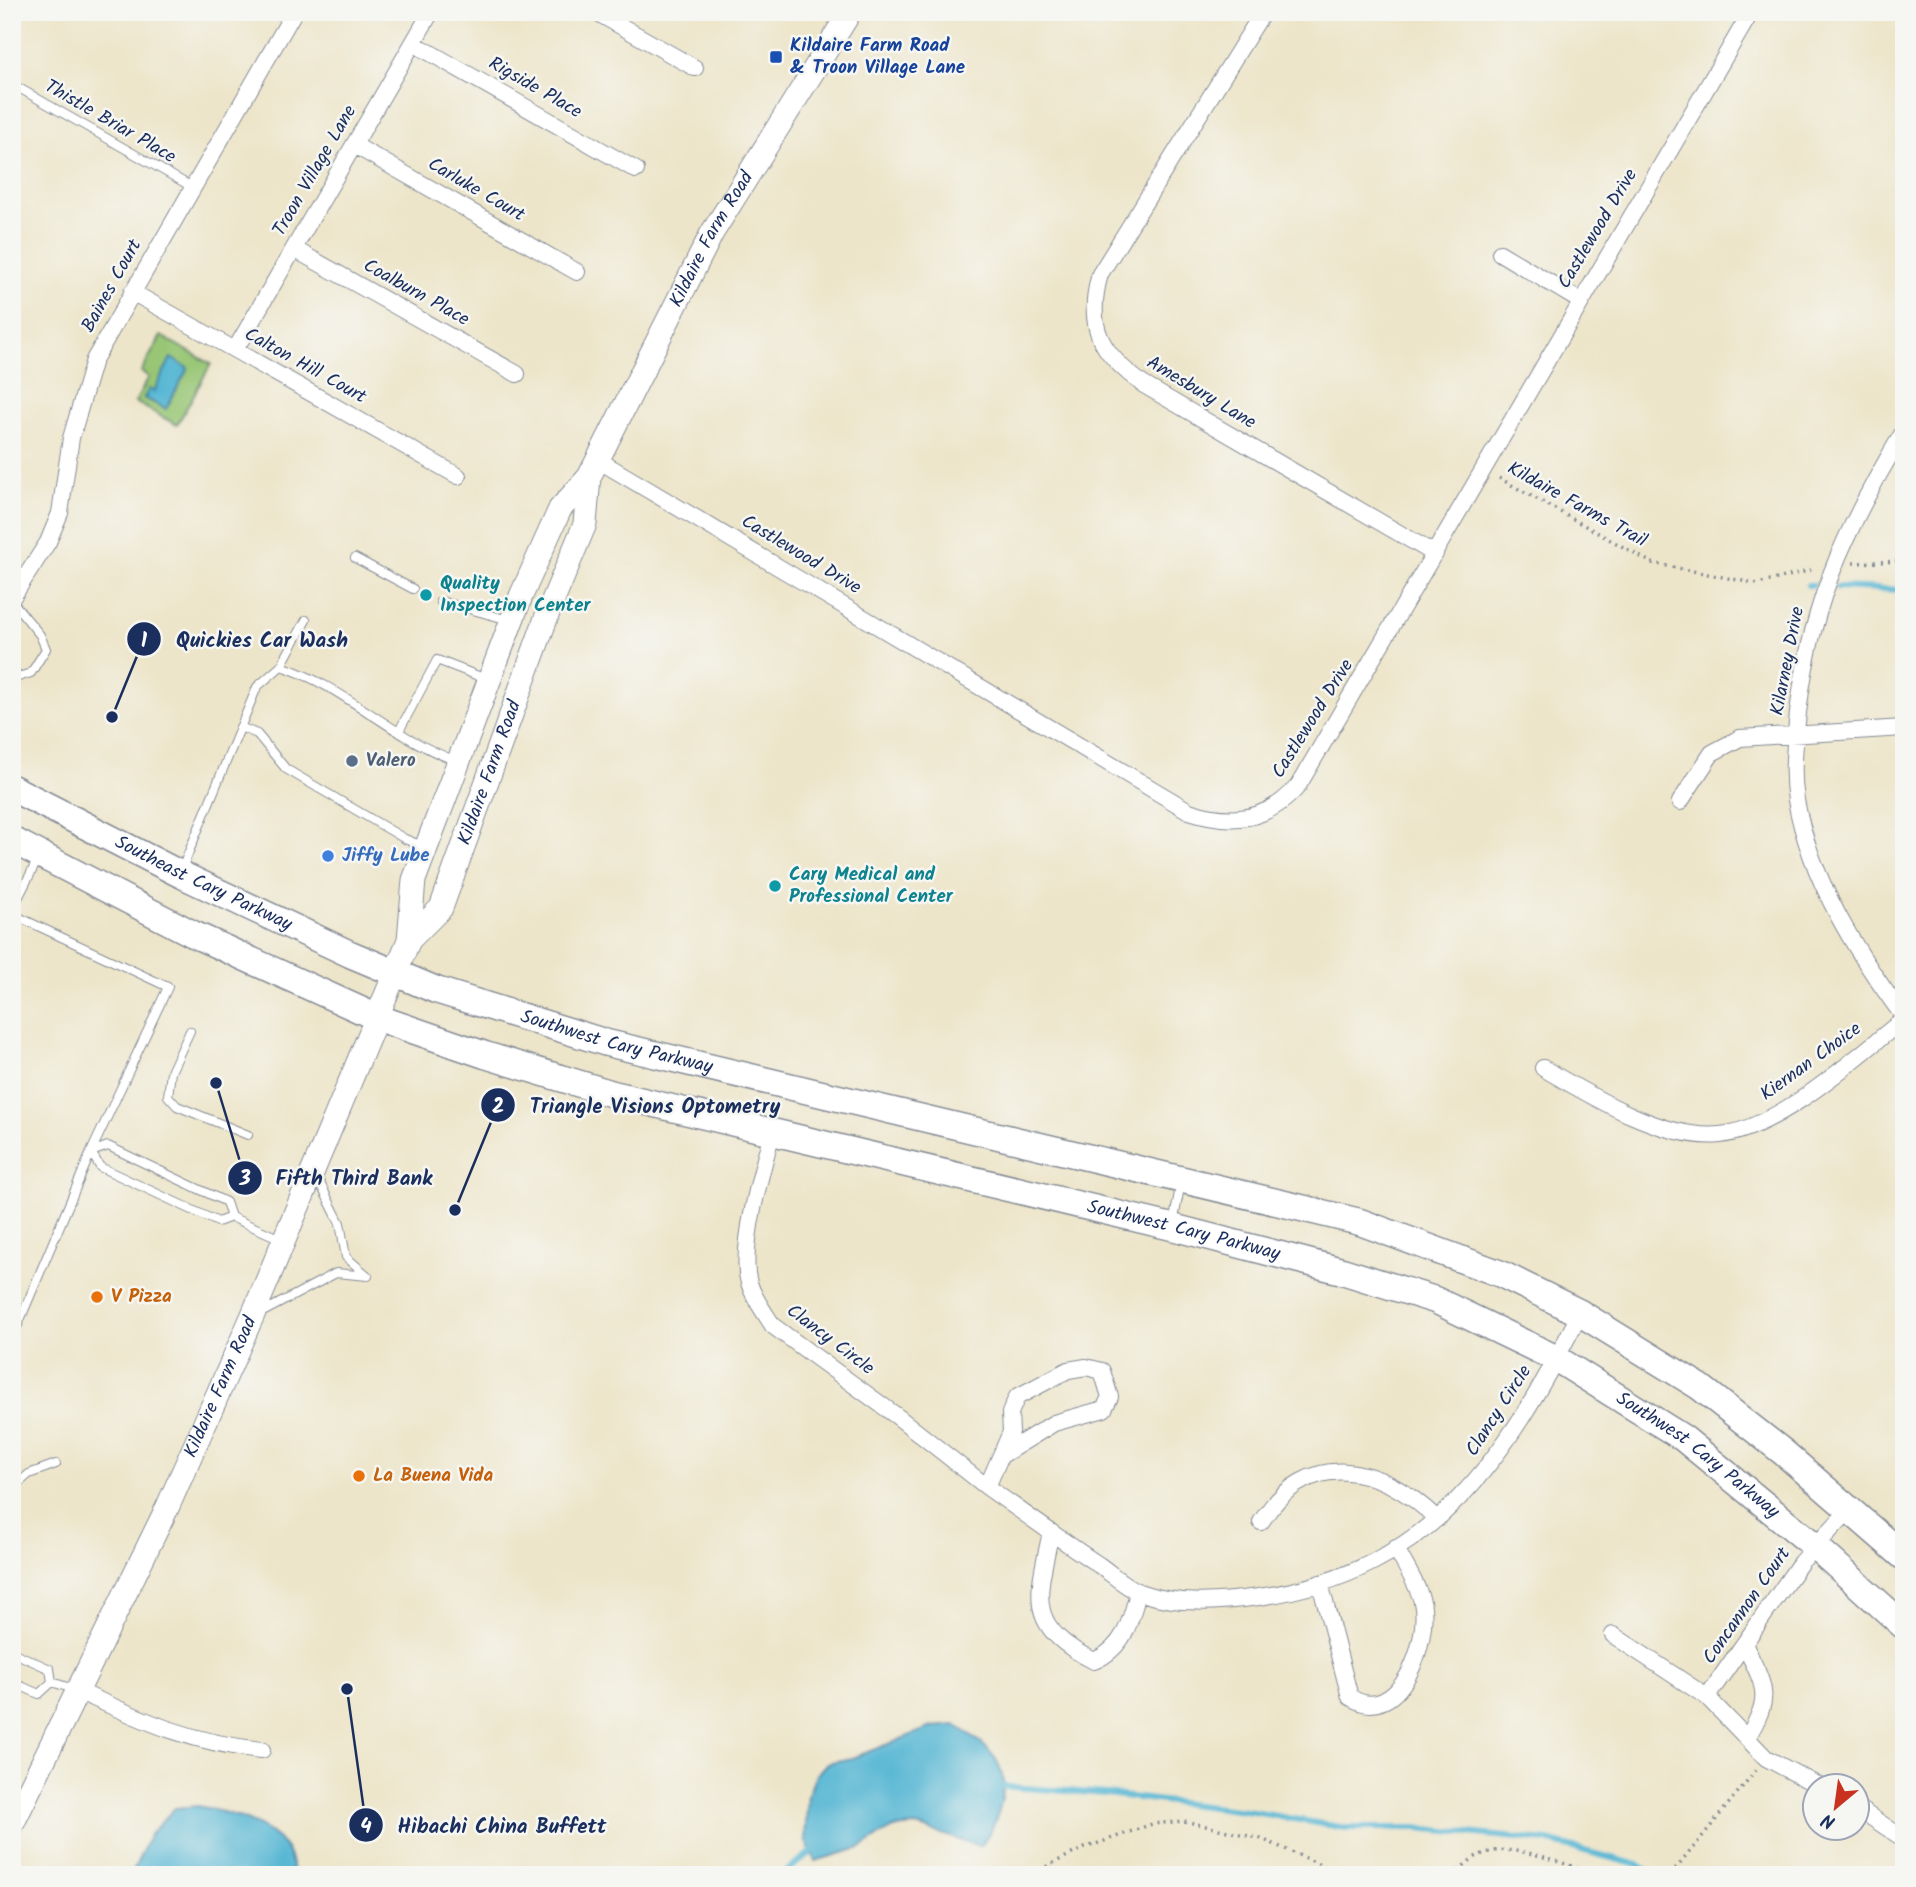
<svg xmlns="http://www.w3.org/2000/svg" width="1916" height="1887" font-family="Kalam,sans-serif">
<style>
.green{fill:#98c674;stroke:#5a7a69;stroke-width:2}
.water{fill:#54b6d3;stroke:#387298;stroke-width:2}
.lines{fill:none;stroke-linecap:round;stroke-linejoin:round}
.stream{stroke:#54b6d3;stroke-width:6}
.service-casing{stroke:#848a94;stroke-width:10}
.minor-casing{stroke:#848a94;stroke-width:18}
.secondary-casing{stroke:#848a94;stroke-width:25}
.primary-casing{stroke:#848a94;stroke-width:29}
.path{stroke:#848a94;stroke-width:3.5;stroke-dasharray:2 5;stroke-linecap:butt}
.service{stroke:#fff;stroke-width:8}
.minor{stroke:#fff;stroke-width:16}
.secondary{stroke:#fff;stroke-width:23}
.primary{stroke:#fff;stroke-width:26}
.transit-dot{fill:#1a4fb4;stroke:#f6f6f2;stroke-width:2.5}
.culture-dot{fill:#0f9aa8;stroke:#f6f6f2;stroke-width:2.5}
.service-dot{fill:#5c6f8a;stroke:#f6f6f2;stroke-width:2.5}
.shop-dot{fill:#3f7fe0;stroke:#f6f6f2;stroke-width:2.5}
.food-dot{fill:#e8710a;stroke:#f6f6f2;stroke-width:2.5}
.labels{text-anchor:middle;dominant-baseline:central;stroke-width:5;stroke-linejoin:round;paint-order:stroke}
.transit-label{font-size:19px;font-weight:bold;fill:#164399;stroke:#f6f6f2;text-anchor:start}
.street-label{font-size:19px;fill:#1b2f5e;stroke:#f6f6f2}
.culture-label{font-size:19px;font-weight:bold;fill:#0d838f;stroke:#f6f6f2;text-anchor:start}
.service-label{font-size:19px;font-weight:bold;fill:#4e5e75;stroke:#f6f6f2;text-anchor:start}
.shop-label{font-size:19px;font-weight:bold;fill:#366cbe;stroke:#f6f6f2;text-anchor:start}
.food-label{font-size:19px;font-weight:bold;fill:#c56008;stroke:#f6f6f2;text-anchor:start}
.leader{fill:none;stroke:#1b2f5e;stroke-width:2.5}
.callout-dot{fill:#1b2f5e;stroke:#f6f6f2;stroke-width:2.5}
.mark-label{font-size:21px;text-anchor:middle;font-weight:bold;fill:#fff}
.callout-label{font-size:21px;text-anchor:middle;font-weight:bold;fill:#1b2f5e;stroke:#f6f6f2;stroke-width:5;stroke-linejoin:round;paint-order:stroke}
</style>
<rect width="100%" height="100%" fill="#f6f6f2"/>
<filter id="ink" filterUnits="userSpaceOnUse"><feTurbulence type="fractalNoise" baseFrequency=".0143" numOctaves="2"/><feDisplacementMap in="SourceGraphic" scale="14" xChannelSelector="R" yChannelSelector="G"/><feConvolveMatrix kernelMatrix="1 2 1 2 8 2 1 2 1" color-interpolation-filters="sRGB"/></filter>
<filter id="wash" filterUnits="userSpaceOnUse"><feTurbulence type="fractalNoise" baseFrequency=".00686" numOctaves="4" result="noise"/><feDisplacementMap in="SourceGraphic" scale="28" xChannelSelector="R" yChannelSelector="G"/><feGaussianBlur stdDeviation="1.57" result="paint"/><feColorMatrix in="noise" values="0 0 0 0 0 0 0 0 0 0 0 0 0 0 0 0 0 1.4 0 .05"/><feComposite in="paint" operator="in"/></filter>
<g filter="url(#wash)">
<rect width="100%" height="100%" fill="#ede5c9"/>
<path class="green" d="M161 336 211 364 177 425 135 402 149 377 141 372Z"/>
<path class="water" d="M171 358 188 368 166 409 144 398 149 389 154 391Z
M955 1725C992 1747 1014 1768 998 1813 993 1826 990 1835 980 1846L916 1826 893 1828 860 1848 815 1861 805 1839 808 1795 816 1775 827 1763 852 1758 932 1727Z
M198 1806C232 1813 297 1830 292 1875H131L151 1833 175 1808Z"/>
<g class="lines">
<path class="stream" d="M1808 585H1813
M1837 587 1904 590
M998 1786 1106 1794 1253 1812 1346 1828H1417L1547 1841 1638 1865 1656 1875
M782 1875 816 1848"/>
</g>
</g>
<g filter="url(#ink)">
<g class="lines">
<defs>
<path id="service" d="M12 84 192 187
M355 558 413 589
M12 601 40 635 46 649 31 673 12 679
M440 601 509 620
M281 666 306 620
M240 727 257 734 286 769 405 839 425 847
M399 731 437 660 486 679
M181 871 257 687 281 666C346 687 393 739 457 761
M12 910 39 857
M12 914 168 987 91 1152 12 1339
M190 1031 171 1072 168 1096 177 1106 248 1135
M315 1173 340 1223 346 1257 368 1276
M231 1217 226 1202 108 1146 91 1152 100 1167 218 1222 231 1217 283 1240
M1173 1224 1181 1182
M261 1313 336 1273 368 1276
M12 1489 29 1474 56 1464
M12 1652 50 1669 52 1682
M12 1682 39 1694 52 1682
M52 1682 76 1690"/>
<path id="minor" d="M596 12 695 68
M1263 12 1100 274C1085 327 1101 354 1144 385L1435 554
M413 43 636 170
M354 145 577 272
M294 249 517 374
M1500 253 1580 301
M132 292 458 476
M235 350 431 12
M1904 431C1842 534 1807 611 1796 732 1794 755 1792 777 1796 800 1810 879 1857 954 1904 1017
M598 460 1189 811C1232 825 1268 821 1298 786L1751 12
M12 598 48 542 60 513 71 438 94 360 294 12
M1680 802 1712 753 1740 738 1904 728
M1543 1068C1589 1095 1665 1141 1720 1135 1779 1129 1857 1056 1904 1019
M772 1133C762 1170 743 1236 747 1273 749 1292 763 1310 773 1326L898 1417 987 1487
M1002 1455 1054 1423 1104 1409 1110 1397 1102 1371 1086 1367 1068 1370 1017 1397 1010 1413 1011 1432 987 1487C1024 1513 1061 1540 1099 1565 1112 1574 1125 1587 1139 1592 1176 1606 1222 1602 1259 1597 1433 1572 1507 1457 1580 1313
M1261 1522C1308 1447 1380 1464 1437 1519
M1051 1532C1037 1598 1025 1626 1094 1661 1124 1648 1131 1621 1138 1592
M1320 1583 1350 1697C1399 1729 1431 1640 1422 1602 1418 1584 1404 1565 1396 1548
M1613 1635 1707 1697 1801 1562 1850 1509
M1745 1646C1766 1689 1772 1696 1747 1738
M78 1691C142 1720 191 1743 262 1750
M1707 1697 1766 1758 1819 1786
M1856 1807 1904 1839"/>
<g id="secondary">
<path id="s1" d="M409 940 441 908 549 610 585 524 589 477"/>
<path id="s2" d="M12 1825 168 1506 252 1317 409 940 414 880 521 596 560 509 589 477 712 233 850 12"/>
</g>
<g id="primary">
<path id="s3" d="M12 788 180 874 350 954 436 990 607 1043 1360 1222 1501 1274 1580 1313 1700 1387 1783 1452 1904 1557"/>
<path id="s4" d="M12 840 193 934 378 1018 485 1055 613 1094 1172 1227 1342 1271 1435 1300 1557 1359 1683 1438 1816 1547 1904 1626"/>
</g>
</defs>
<use href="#service" class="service-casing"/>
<use href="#minor" class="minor-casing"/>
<use href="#secondary" class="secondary-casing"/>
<use href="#primary" class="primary-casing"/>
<path class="path" d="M1499 478 1652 563 1758 584 1815 569
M1853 563 1904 561
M865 1875 878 1870 997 1875
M1005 1875 1041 1869 1082 1849 1152 1824 1184 1821 1262 1839 1344 1875
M1453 1875C1461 1869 1471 1858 1480 1855 1515 1840 1564 1865 1598 1875
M1671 1875 1756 1770"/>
<use href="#service" class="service"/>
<use href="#minor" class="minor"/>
<use href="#secondary" class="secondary"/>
<use href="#primary" class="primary"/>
</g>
</g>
<rect class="transit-dot" x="769" y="50" width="14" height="14" rx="3.5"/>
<g class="culture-dot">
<circle cx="426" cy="595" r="7"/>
<circle cx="775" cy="886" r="7"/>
</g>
<circle class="service-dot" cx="352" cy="761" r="7"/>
<circle class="shop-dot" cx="328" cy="856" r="7"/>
<g class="food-dot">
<circle cx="97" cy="1297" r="7"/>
<circle cx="359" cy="1476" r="7"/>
</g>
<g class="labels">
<g class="transit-label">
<text x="790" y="46">Kildaire Farm Road<tspan x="790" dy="22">&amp; Troon Village Lane</tspan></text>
</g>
<g class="street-label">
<text transform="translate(535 88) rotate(30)">Rigside Place</text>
<text transform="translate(110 122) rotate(30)">Thistle Briar Place</text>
<text transform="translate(315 171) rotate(-60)">Troon Village Lane</text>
<text transform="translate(476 190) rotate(30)">Carluke Court</text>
<text transform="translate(1598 229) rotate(-59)">Castlewood Drive</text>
<text stroke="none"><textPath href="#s2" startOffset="1740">Kildaire Farm Road</textPath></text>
<text transform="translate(112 286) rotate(-61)">Baines Court</text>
<text transform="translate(416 293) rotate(29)">Coalburn Place</text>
<text transform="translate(305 366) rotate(29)">Calton Hill Court</text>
<text transform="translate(1201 393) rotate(31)">Amesbury Lane</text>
<text transform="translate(1577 505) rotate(29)">Kildaire Farms Trail</text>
<text transform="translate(801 555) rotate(31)">Castlewood Drive</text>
<text transform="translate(1788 661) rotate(-79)">Kilarney Drive</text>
<text transform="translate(1313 719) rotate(-58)">Castlewood Drive</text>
<text stroke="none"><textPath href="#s1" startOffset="189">Kildaire Farm Road</textPath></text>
<text stroke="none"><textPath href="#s3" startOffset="214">Southeast Cary Parkway</textPath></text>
<text stroke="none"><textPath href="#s3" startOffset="658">Southwest Cary Parkway</textPath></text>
<text transform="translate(1811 1062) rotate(-36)">Kiernan Choice</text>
<text stroke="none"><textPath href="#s4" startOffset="1241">Southwest Cary Parkway</textPath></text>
<text transform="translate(830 1340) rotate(37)">Clancy Circle</text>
<text stroke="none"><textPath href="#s2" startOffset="485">Kildaire Farm Road</textPath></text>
<text transform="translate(1499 1411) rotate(-57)">Clancy Circle</text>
<text stroke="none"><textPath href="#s4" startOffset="1808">Southwest Cary Parkway</textPath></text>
<text transform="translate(1747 1606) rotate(-55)">Concannon Court</text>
</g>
<g class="culture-label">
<text x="440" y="584">Quality<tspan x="440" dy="22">Inspection Center</tspan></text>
<text x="789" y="875">Cary Medical and<tspan x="789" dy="22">Professional Center</tspan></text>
</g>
<g class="service-label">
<text x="366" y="761">Valero</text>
</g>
<g class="shop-label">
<text x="342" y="856">Jiffy Lube</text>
</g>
<g class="food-label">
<text x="111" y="1297">V Pizza</text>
<text x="373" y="1476">La Buena Vida</text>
</g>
</g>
<path class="leader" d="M112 717L144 639M455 1210L498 1105M216 1083L245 1178M347 1689L366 1825"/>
<g class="callout-dot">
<circle cx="112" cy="717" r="7"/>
<circle cx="455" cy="1210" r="7"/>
<circle cx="216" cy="1083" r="7"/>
<circle cx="347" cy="1689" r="7"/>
<circle cx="144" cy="639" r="18"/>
<circle cx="498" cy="1105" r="18"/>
<circle cx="245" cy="1178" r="18"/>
<circle cx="366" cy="1825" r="18"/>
</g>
<g class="mark-label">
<text x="144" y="647">1</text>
<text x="498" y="1113">2</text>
<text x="245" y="1185">3</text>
<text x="366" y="1833">4</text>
</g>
<g class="callout-label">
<text x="262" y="647">Quickies Car Wash</text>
<text x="655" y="1113">Triangle Visions Optometry</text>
<text x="354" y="1185">Fifth Third Bank</text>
<text x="502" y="1833">Hibachi China Buffett</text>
</g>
<rect width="1916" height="1887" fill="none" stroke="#f6f6f2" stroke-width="42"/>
<g transform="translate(1836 1807) rotate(209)"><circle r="33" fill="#f6f6f2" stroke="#9ea6b7" stroke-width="2"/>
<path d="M0-5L12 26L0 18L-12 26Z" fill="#c8321e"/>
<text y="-10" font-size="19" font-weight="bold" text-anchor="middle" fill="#1b2f5e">N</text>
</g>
</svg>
